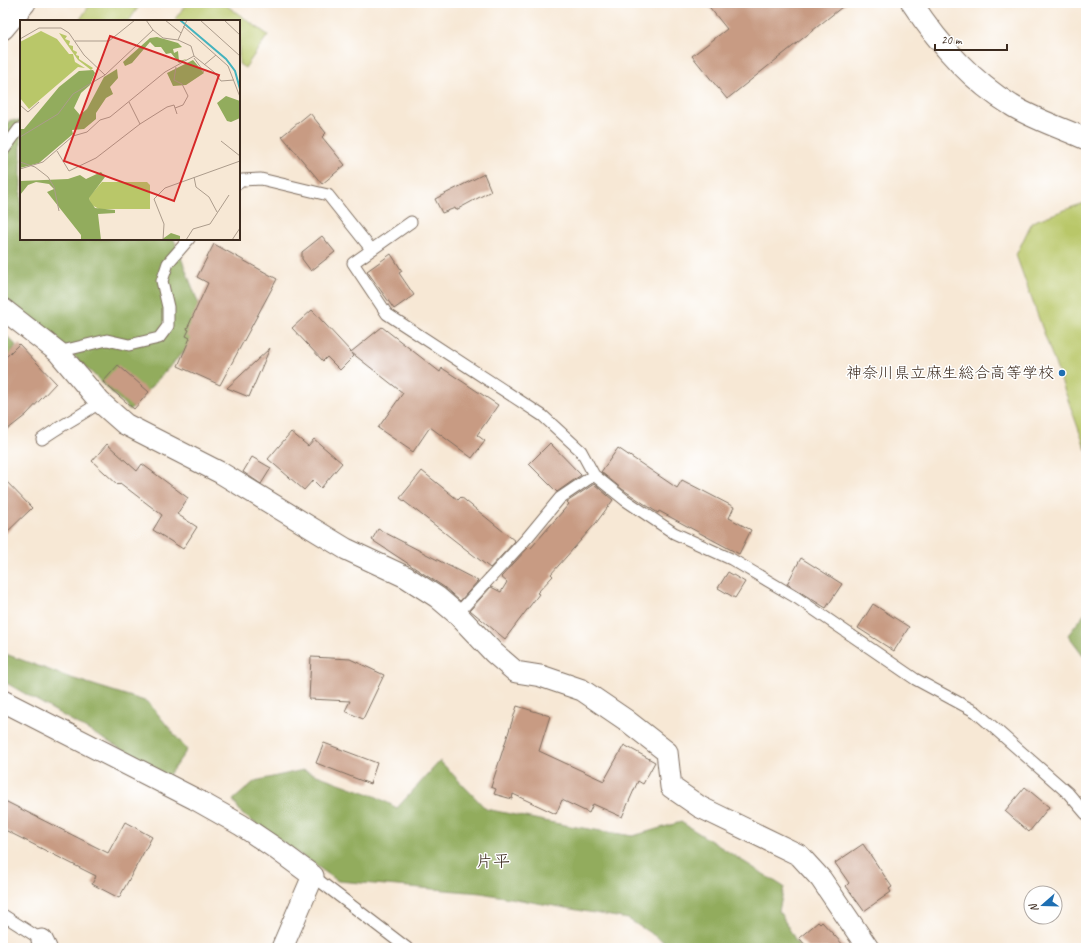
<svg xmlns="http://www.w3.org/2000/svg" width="1089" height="951" font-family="Caveat,'Klee One',sans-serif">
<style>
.green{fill:#b9c769;stroke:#7a7844}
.forest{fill:#92ac5d;stroke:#666b3e}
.building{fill:#c89b83}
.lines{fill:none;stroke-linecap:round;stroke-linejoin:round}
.lane-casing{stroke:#7d6c5e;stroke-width:13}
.street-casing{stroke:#7d6c5e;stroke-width:23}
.lane{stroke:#fff;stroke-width:11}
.street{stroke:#fff;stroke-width:21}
.poi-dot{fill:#1f6fb2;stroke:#fff;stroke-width:1.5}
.labels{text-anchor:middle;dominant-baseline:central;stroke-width:3;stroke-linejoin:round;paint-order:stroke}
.poi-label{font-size:16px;fill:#3b2a1e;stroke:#fff;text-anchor:end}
.neighbourhood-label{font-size:17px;fill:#3b2a1e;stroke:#fff}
.inset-river{fill:none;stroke:#44b3be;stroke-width:2}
.inset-road{fill:none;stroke:#ac9c8c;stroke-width:1}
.view{fill:#d62828;fill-opacity:0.15;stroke:#d62828;stroke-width:2}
.inset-edge{fill:none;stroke:#3b2a1e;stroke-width:2}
</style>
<rect width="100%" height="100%" fill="#fff"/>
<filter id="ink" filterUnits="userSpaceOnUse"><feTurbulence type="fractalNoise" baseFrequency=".025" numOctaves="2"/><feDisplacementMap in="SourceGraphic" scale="8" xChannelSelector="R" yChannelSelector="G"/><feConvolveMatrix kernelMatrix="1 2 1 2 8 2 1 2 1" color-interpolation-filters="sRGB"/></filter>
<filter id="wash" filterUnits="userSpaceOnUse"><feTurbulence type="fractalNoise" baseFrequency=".012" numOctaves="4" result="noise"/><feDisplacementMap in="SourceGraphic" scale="16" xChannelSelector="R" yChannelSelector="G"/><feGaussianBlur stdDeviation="0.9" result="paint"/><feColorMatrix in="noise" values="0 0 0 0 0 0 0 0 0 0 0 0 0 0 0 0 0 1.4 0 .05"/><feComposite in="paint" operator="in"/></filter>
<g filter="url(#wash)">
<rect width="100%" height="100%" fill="#f7e8d5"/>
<path class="green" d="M91 3H141L129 21H79Z
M187 3H223L268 35 245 68 239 64V21H178L175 19Z
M1086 202V450L1016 255 1032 222Z"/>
<path class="forest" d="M10 120 21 121V239H174L207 326 130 410 62 344 3 297V189C6 178 4 179 3 170 2 151 2 137 10 120Z
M3 332 16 345 3 366Z
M1086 612V659L1068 635Z
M3 653 68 677 148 702 187 750 168 776 3 681Z
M440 761 486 809 564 825 633 836 681 822 784 887 779 911 800 948H674L628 919 481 893 338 881 242 814 233 800 255 781 303 770 375 796 397 808Z"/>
<g id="blocks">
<path class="building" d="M706 3H847L727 99 692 56 727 29Z
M310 113 326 133 322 137 345 165 322 184 282 136Z
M484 174 491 191 456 210 455 208 442 213 435 199Z
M322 236 335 252 311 271 302 259V252Z
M214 244 277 279 220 385 178 366 190 338 186 336 189 330 187 329 208 283 197 277Z
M391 254 402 271 399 273 414 295 394 309 367 271Z
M312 310 351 352 382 327 440 372 442 368 498 405 477 435 485 441 472 458 430 427 413 452 378 428 403 393 352 353 354 356 340 370 327 357 323 361 292 328Z
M19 344 56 383 26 415 3 433V360Z
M270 348 249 397 227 388Z
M118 365 149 392 134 409 103 382Z
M291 432 308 446 314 439 342 463 321 488 313 480 304 490 268 459Z
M550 443 581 475 557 492 529 464Z
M107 444 137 471 142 464 188 498 177 514 197 527 183 549 153 530 162 515 120 483 118 485 92 461Z
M618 448 677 488 682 480 734 507 729 518 751 530 739 554 659 511 658 513 622 489 601 472Z
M252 457 271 468 261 484 243 472Z
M422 471 458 500 461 497 515 541 490 568 400 498Z
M3 478 32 508 3 536Z
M594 484 613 500 596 523 551 574 553 576 537 593 539 594 505 639 470 610 491 587 501 592 507 582 501 577 526 550 529 547 531 548 569 504 567 502Z
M378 529 478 581 460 601 444 587 372 540Z
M801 558 842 584 826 608 787 584Z
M728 572 745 582 735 598 718 588Z
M873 604 909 627 894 651 858 628Z
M311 657 350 659 384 675 363 719 345 711 350 701 309 699Z
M517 706 550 716 539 751 604 781 624 745 655 762 643 784 638 781 622 817 593 804 589 813 562 800 556 814 513 794 512 799 494 794 496 789 491 787Z
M324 743 377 763 370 784 316 763Z
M1025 787 1049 807 1029 832 1005 811Z
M3 800 108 853 125 822 152 837 119 898 92 884 96 876 3 829Z
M863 844 892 887 889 889 891 892 864 911 846 886 849 883 835 863Z
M818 922 820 924 822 922 846 948H808L799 938Z"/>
</g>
</g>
<g filter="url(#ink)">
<use href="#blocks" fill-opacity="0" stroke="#7d6c5e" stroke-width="1"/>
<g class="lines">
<defs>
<path id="lane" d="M3 151 19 129
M239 183 242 180 261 179 328 195 371 249
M411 222 353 263 387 314 543 416 581 451 594 475
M58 352 107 340 129 345 159 338 168 326V307L162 281 168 263 189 239
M42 439C61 425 81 416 100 402
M457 614 527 538 560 498 594 475 625 500 674 533 731 559 797 598 915 679 976 712 1068 793 1086 814
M313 876 407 948
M3 915 42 940"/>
<path id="street" d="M912 3C938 43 970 80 1011 105 1031 118 1064 129 1086 139
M3 29 25 3
M3 309 58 352 100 402 125 424 221 473 346 549 406 577 437 597 457 614 494 653 516 672 541 676 582 690 626 720 667 752 671 787 700 807 799 855 821 879 868 948
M3 701 195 799 241 825 275 848 313 876 282 948
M42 940 46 948"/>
</defs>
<use href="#lane" class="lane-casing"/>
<use href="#street" class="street-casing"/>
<use href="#lane" class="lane"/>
<use href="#street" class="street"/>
</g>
</g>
<circle class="poi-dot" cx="1062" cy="373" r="4"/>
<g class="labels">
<g class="poi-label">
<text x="1054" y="373">神奈川県立麻生総合高等学校</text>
</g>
<g class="neighbourhood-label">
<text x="493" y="861">片平</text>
</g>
</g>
<g transform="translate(20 20)">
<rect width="220" height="220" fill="#f7e8d5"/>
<path d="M21 11 37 19 49 34H53L55 42 65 48 58 47 9 89 0 78V22ZM39 13 47 16 45 19 50 21 49 25 53 26V30L57 32 56 35 59 36V39L73 48 71 50 58 40ZM82 162H127L130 165V189H79L70 184 69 177Z" fill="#b9c769"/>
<path d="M137 17 158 23 162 27 153 29 154 33 158 31 159 41 167 39 159 43 151 33 146 34 141 27H135L130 22 112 43 105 46 103 42 130 18ZM173 40 184 53 166 65 153 66 147 53ZM97 49 98 58 90 67 93 74 86 78 76 93V99L64 109 52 110 53 114 19 143 0 148V109H4L39 67 59 51 73 50 75 53 70 65 61 73 54 88 60 95 67 89 84 57ZM206 76 220 81V98L211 102 207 101 197 83ZM81 152 85 157 69 178 70 181 75 188 95 190V193L78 194 81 220H61V215L27 172 34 169 29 164 16 162 8 165 0 175V161L48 159 60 155 66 159ZM151 213 160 216V220H141Z" fill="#92ac5d"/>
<path class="inset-river" d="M160 0 206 39 215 51 220 69"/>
<path class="inset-road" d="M126 0 133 10M145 0 161 13M180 0 220 36M204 0 220 15M163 6 208 46 220 77M0 19 19 8H41L49 13 64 35 85 55 133 10 143 18 158 20 167 0M158 20 171 26 174 36 194 52 201 61 214 60M55 21H89L115 0M174 38 184 52M184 45 196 35M0 85 8 92 19 82M155 88 163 85 168 76 162 64 154 60 156 47M120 104 147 87 154 85 157 94M0 117 38 94 53 74 85 55M201 121 220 136M37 131 49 151 76 138 120 104 109 82M0 142 15 147 28 157 34 167 39 191M0 149 23 142 53 116 67 112 80 100 90 97 145 52 174 36M174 157 176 167 189 177 197 192M143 220 144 204 134 179 145 168 220 141M166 220 173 209 190 204 209 175M212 220 220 208"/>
<path class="view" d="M90 16 199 55 154 181 44 141Z"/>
<rect width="220" height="220" class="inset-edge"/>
</g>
<rect width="1089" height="951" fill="none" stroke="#fff" stroke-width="16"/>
<g transform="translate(1043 905) rotate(250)"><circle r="19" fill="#ffffff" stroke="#b1aaa5"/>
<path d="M0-3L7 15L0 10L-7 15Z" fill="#1f6fb2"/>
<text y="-6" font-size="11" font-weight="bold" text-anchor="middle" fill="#3b2a1e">N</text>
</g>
<path d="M935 44v6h72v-6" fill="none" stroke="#3b2a1e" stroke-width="2"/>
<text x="941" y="44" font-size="12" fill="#3b2a1e" stroke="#ffffff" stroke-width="3" paint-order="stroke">20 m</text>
</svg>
